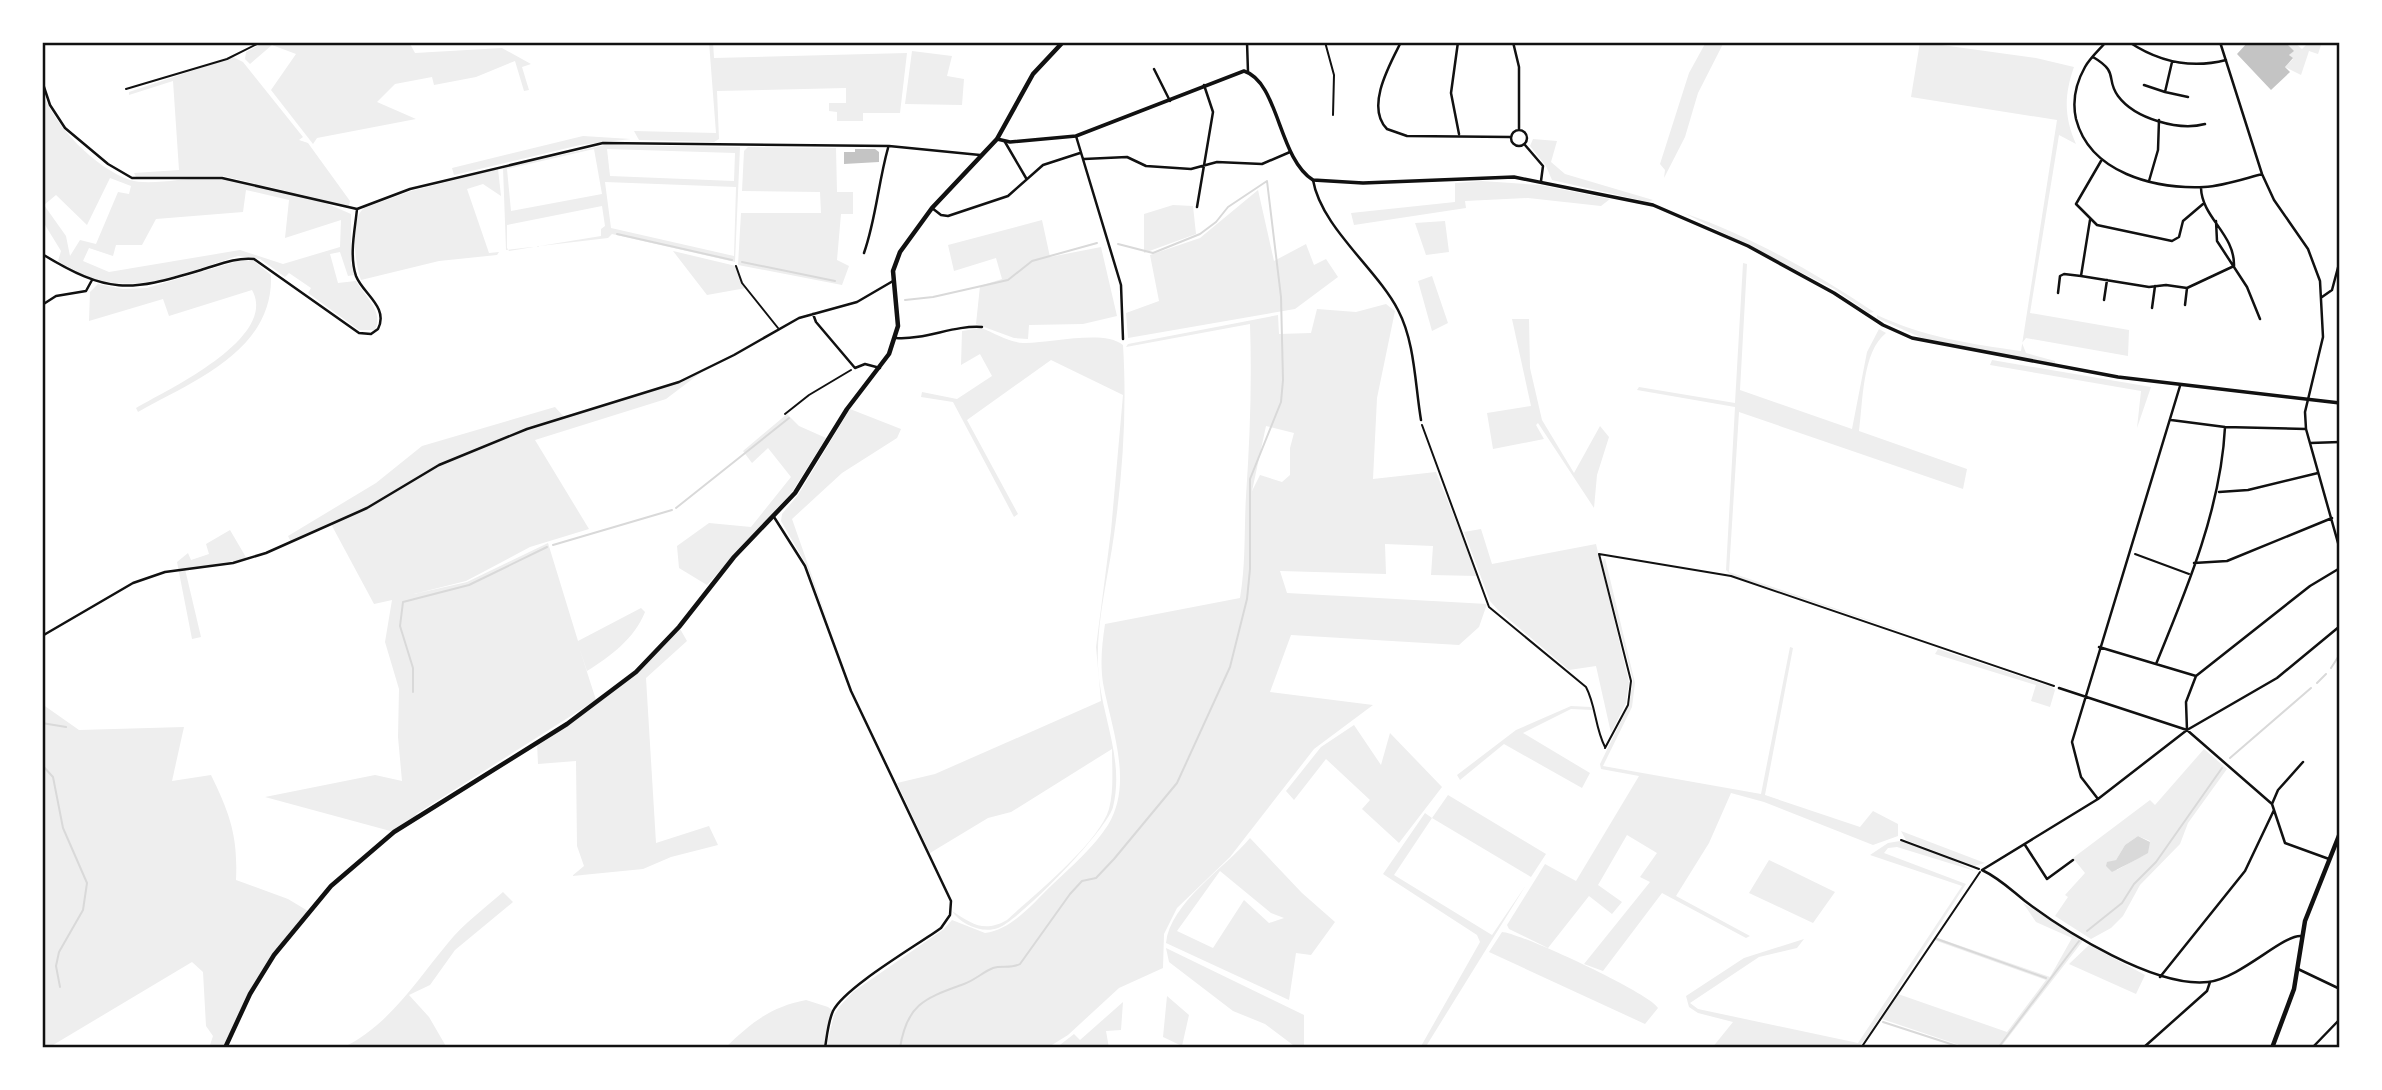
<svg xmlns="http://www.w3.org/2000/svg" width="2382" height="1090" font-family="'Sofia Sans Condensed',sans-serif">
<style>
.green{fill:#eee;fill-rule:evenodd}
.water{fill:#d9d9d9}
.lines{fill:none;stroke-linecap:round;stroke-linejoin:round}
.stream{stroke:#d9d9d9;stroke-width:2}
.building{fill:#c4c4c4}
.path{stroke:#111;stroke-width:2}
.service{stroke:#111;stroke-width:2}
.minor{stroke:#111;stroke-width:2.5}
.tertiary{stroke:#111;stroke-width:3.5}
.secondary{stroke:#111;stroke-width:4.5}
.neatline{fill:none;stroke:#111;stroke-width:2.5}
</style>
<rect width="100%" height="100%" fill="#fff"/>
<path class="green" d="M265 42 272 45 274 42H409L415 53 502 48 531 64 522 67 529 90 524 91 515 61 476 77 434 85 432 77 395 84 377 102 416 119 317 138 313 144 271 90 296 54 272 45 250 64 245 59 246 52Z
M709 42H713L714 58 907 53 900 113H863V121H837V112L829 111V103H846V88L717 91 719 139 714 142 639 140 634 131 716 133Z
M1706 42H1724L1698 93 1685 137 1664 178 1665 170 1660 164 1689 73Z
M1920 42 2036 58 2074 67C2064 95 2064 117 2076 144L2059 135 2030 313 2129 330 2128 356 2026 338 2022 343 2026 353 2055 361V364L1922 338 1877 318V315C1924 337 1970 344 2021 351L2057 120 1911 97Z
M2285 42H2294L2302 49 2309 42H2322L2318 54 2309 51 2301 75 2285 67 2293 59 2289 55 2293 51Z
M912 51 952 56 947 76 964 79 962 105 905 104Z
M233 57 243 62 303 137 299 140 308 143 350 201 349 206 223 176 136 177 134 173 179 170 173 81 129 95V92Z
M42 91C54 126 95 168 130 180 148 186 185 178 205 178 252 180 309 194 351 214V263L354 275 348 276 340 252 330 254 338 283 356 281C365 297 384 311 375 330H359L308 293 311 288 289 273 285 277 260 259 238 256C175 276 118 304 58 261L61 251 42 220ZM110 178 131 186 129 194 118 192 96 244 80 240 70 256 66 236 44 205 56 195 87 225ZM246 190 289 200 285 238 341 220 340 247 283 264 240 250 109 272 83 261 89 248 113 256 116 245H142L156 219 243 212Z
M583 136 631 139 580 145 454 175 452 168Z
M1533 139 1557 141 1551 162 1565 174 1653 200 1648 202 1552 180 1546 166 1530 146Z
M605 145 740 147 735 262 612 234 608 238 506 250 503 168ZM594 149 602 194 511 211 507 169ZM607 149 735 153 734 181 610 176ZM605 182 736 187 734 256 611 228ZM602 206 605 226 601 229V236L509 251 507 248V225Z
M748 147 836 148 837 192H853V214H841L837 260 849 266 842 285 738 265 741 213H821L820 192 742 191 744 151Z
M498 169 501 196 483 184 467 189 489 253 499 252 497 255 439 261 361 280C355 263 349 220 364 208L411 191Z
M1482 181 1540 185 1610 199 1601 206 1528 198 1465 201 1466 208 1354 225 1351 213 1455 202V183Z
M1258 190 1274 261 1306 244 1314 265 1326 259 1338 277 1295 309 1128 338 1126 313 1159 301 1150 255 1200 238Z
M1173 205 1193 206 1196 234 1144 253V214Z
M1684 213C1751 236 1815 273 1874 312L1869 313 1834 289Z
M1042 220 1050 257 1101 247 1117 316 1083 324 1029 325 1028 339 1014 338 976 324 980 286 1002 279 996 258 954 271 948 245Z
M1445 221 1449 252 1426 255 1415 223Z
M673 251 736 266 746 288 707 295Z
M238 261H254L271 275C274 351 193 381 138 412L136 408C167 390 279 338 252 290L169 316 163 299 89 321 90 292 98 284 123 289 147 288Z
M1743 263 1747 264 1740 390 1852 429 1867 352 1879 329 1886 333C1862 352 1863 402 1859 431L1967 469 1963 489 1739 412 1729 572 1933 642 1731 575 1726 570 1735 407 1637 390 1639 387 1735 403Z
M1432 276 1448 323 1432 331 1418 281Z
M1386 304 1395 311 1377 398 1373 479 1436 472 1478 576 1431 575 1433 546 1385 544 1386 574 1280 571 1287 593 1487 604 1479 627 1459 645 1291 635 1270 692 1373 705 1314 749 1230 857 1177 908 1164 934 1163 968 1119 988 1068 1035 1047 1048H826L834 1015 840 1006 853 992 944 929 952 920 985 933C1013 929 1033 903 1053 884 1072 866 1094 847 1108 825 1134 783 1111 727 1103 683 1100 663 1102 644 1105 624L1240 598C1246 563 1244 530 1246 496 1250 438 1252 382 1250 324L1126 347 1128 344 1278 315 1279 334 1311 333 1317 309 1356 312ZM1266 426 1294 433 1290 448V475L1282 482 1260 475 1252 491Z
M1512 319H1529L1530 368 1542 420 1574 473 1600 426 1609 437 1597 475 1594 508 1538 423 1536 425 1544 439 1493 449 1487 413 1531 406Z
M981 328C995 333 1008 342 1023 343 1048 344 1103 329 1123 345 1127 408 1123 472 1114 535 1108 578 1096 623 1098 666 1100 714 1125 758 1113 807 1107 830 1020 920 998 928 982 934 960 924 952 911 972 924 984 933 1007 920 1034 895 1099 843 1109 809 1114 790 1112 769 1112 749L1011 812 988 818 930 853 897 783 935 774 1101 701 1096 647 1111 531 1123 395 1051 360 967 420 1018 514 1014 517 953 402 921 397 922 392 957 399 992 376 980 354 961 365 962 331Z
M1992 360 2151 387 2137 428 2141 391 1990 365Z
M703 371 666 399 535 440 589 529 530 547 466 581 414 594 467 582 548 543 578 641 641 608 645 612C634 639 611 656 587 671L579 647 596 700 416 814 420 817 394 832 265 797 375 775 402 781 398 737 399 689 385 642 392 600 374 604 331 524 291 542 288 536 376 483 422 446 555 407 564 417 653 391Z
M850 409 901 429 897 438 842 473 792 519 832 633 807 566 781 521 782 514 798 495Z
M787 414 799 426 826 438 792 492 707 585 679 568 677 546 709 523 751 527 791 477 768 448 752 463 743 451Z
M1481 529 1492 564 1596 544 1629 682 1626 703 1611 733 1596 666 1569 670 1498 610 1490 601 1464 532Z
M230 530 247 559 185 569 201 637 192 639 177 562 188 553 191 560 209 554 206 544Z
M1605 558 1635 683 1632 707 1603 766 1761 794 1790 647 1793 648 1765 795 1860 827 1873 811 1898 824V836L1873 845 1764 802 1731 793 1709 843 1676 896 1750 936 1746 938 1662 893 1603 971 1584 964 1650 882 1640 877 1657 853 1627 835 1598 885 1622 902 1612 914 1589 896 1548 948 1509 929 1507 925 1545 864 1576 881 1639 776 1601 769 1600 764 1629 705 1633 680 1602 562Z
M679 627 687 641 646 678 656 843 709 826 718 845 671 857 643 869 572 876 584 866 577 846 576 761 538 764 537 743 636 672Z
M1938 649 2052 687 2055 690 2050 707 2031 701 2036 685 1935 654Z
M42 704 79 730 184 727 172 781 211 775C230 814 238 836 236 880L288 899 308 911 250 994 225 1048H209L213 1036 206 1026 203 972 192 962 48 1048H42Z
M1571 706 1591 707 1593 710 1571 709 1523 733 1590 773 1582 788 1504 744 1460 780 1457 775 1516 730Z
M1354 725 1381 765 1390 733 1442 787 1399 843 1362 809 1370 800 1326 759 1294 800 1286 791 1321 747Z
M2204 749 2227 769 2188 823 2180 844 2140 885 2123 916 2111 928 2091 939 2055 916 2068 897 2065 895 2085 873 2073 858 2150 800 2155 805ZM2138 836 2150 841 2144 855 2117 870 2107 863 2116 860 2125 845Z
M1448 795 1546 854 1531 877 1432 818 1394 875 1492 935 1526 885 1425 1048H1420L1480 942 1477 935 1383 874 1425 813 1432 818Z
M1901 831 1985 863 1974 866 1906 840Z
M1250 838 1302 893 1335 922 1311 955 1296 953 1289 1000 1166 943C1170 903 1225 868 1250 838ZM1220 871 1271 913 1284 918 1269 923 1244 900 1213 948 1177 931Z
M1900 841 1944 856 1975 871 1897 847 1888 848 1884 853 1966 884 1865 1040 1857 1048H1712L1733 1022 1698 1013 1689 1007 1686 996 1744 958 1804 939 1797 948 1759 957 1690 1003 1698 1009 1858 1043 1962 886 1870 855 1888 843Z
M1769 860 1835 892 1813 923 1749 893Z
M503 892 513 902 455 950 430 985 409 995 429 1017 447 1048H342C389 1026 416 981 448 943 463 924 485 908 503 892Z
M2023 903 2082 939V942L2000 1048H1968L1882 1019 1898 994 2007 1032 2046 980 1934 940 1935 937 2050 977 2072 938 2036 922Z
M1502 932C1521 933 1651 994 1658 1008L1645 1024 1489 952Z
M2089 945 2145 975 2136 994 2069 964Z
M1166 948 1304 1015V1048H1297L1265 1024 1233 1011 1169 962Z
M1167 996 1189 1015 1182 1046 1163 1037Z
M806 1000 828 1007 833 1011 825 1048H725C751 1023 770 1007 806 1000Z
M1123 1002 1121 1030 1106 1031 1109 1048H1056L1074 1034 1080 1040Z"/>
<path class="water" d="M2138 836 2150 842 2148 853C2136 860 2126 865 2112 872L2106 866 2107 862 2116 860 2125 845Z"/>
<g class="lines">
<path class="stream" d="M617 234 732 260
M742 262 835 281
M905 300 933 297 1008 280 1032 261 1097 243
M676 508 789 418
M553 545 672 510
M2331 668 2340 654
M2317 683 2326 674
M413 692V668L400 626 403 602 469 585 547 547
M42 723 66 727
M2230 758 2311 688
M42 765 53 777 63 828 87 883 83 910 59 952 56 966 60 987
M2087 931 2122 903 2134 884 2156 862 2222 768
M1937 939 2046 978
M1883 1022 1963 1048
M900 1048C907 1003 926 998 964 984 975 980 983 972 993 968 1002 965 1011 969 1020 964L1070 894 1082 881 1096 878 1114 859 1177 783 1230 667 1247 599 1250 569V479L1281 402 1283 380 1281 297 1267 181 1228 207 1216 222 1200 234 1153 253 1118 244
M1998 1048 2079 941"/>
</g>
<path class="building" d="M2248 42H2285L2294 51 2289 55 2293 58 2285 67 2290 72 2271 90 2237 54Z
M855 149H875L879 152V162L844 164V152H855Z"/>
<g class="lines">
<path class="path" d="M126 89 227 59 261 42
M785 414 809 395 851 370
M1422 425 1489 607 1586 687C1596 706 1595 728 1605 747
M2135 554 2189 574
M1605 748 1628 705 1631 681 1599 554 1731 576 2054 686
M1901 840 1979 869
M1861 1048 1980 872"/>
<path class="service" d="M1325 42 1334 75 1333 115
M736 266 742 283 778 328"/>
<path class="minor" d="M1247 42 1248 72
M1401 42C1390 64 1365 107 1387 129L1407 136 1511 137
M1458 42 1451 93 1459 134
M1513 42 1519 67V129
M2106 42C2099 50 2090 58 2085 67 2076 83 2072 101 2076 119 2090 173 2154 189 2204 187 2223 186 2243 179 2262 174
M2129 42C2159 62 2191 69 2226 60
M2220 42 2262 174 2274 200 2308 249 2320 281 2323 337 2305 412 2306 429 2340 550
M2093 57C2120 73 2105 78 2118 96 2135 119 2179 131 2205 124
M1154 69 1170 101
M42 81 50 105 65 128 108 164 132 178H222L357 209 410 189 603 143 889 146 980 155
M2144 85 2165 92 2172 62
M2165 92 2188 97
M1511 138a8 8 0 1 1 16 0a8 8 0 1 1-16 0Z
M1076 136 1121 285 1123 339
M1005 142 1026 178
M1525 145 1543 166 1541 181
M1084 159 1127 157 1146 166 1191 169 1217 162 1262 164 1290 152
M2101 161 2076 204 2097 225 2172 241 2179 237 2183 221 2203 204
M1313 180C1321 227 1377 269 1398 310 1415 342 1415 385 1421 420
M2149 181 2158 150 2159 120
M2201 188C2202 218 2235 234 2234 266
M1197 207 1213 112 1204 85
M932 208 941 215 948 216 1008 196 1043 165 1080 153
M2090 220 2081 276 2149 287 2166 285 2187 288
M2216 221 2217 241 2247 287 2260 319
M864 253C876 219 878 184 888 148
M42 254C108 294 128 292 201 270 218 265 236 257 254 259L359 333 371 334 378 329C389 307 363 294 356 276 349 255 355 230 357 209
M2058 293 2060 276 2064 274 2081 276
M2322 297 2332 290 2340 260
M2104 300 2107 280
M42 305 56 296 86 291 92 280
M2185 305 2187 288 2234 266
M2152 308 2155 286
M813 314 816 322 855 368 865 364 880 368
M896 338C926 340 953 325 982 327
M2171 420 2225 427 2306 429
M2310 443 2340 442
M2219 492 2248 490 2318 473
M774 517 805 566 851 691 951 901 950 915 941 928C916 946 845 987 833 1011 828 1022 827 1036 825 1048
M2194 563 2227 561 2332 518
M42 636 133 583 165 572 233 563 266 553 367 508 439 465 527 429 679 382 734 355 799 318 857 302 893 281
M2099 647 2196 676
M2156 664C2187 589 2221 508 2225 427
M2059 688 2187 730 2272 804 2285 843 2329 859
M2187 730 2186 702 2196 676 2310 586 2340 568
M2098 799 2081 777 2072 742 2180 386
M2272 804 2278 790 2303 762
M2025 845 2047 879 2073 860
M1982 870 2098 799 2187 730 2277 678 2340 626
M1982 870C1999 878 2010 889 2025 901 2066 932 2155 988 2208 982 2241 978 2282 935 2301 936
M2298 969 2340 989
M2160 977 2245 871 2274 810
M2143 1048 2207 991 2210 982
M2312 1048 2340 1019"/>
<path class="tertiary" d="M997 139 1010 142 1076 136 1244 71C1279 82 1278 158 1313 180L1363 183 1514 177 1653 205 1748 246 1834 293 1883 325 1912 338 2118 377 2340 403"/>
<path class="secondary" d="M225 1048 250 994 274 955 331 886 394 832 567 724 636 672 679 627 734 557 795 493 847 409 889 354 898 326 893 271 900 252 932 208 997 139 1033 74 1063 42
M2272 1048 2294 989 2305 921 2340 833"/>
</g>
<rect width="2382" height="1090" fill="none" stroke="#ffffff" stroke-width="88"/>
<rect x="44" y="44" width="2294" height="1002" class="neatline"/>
</svg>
